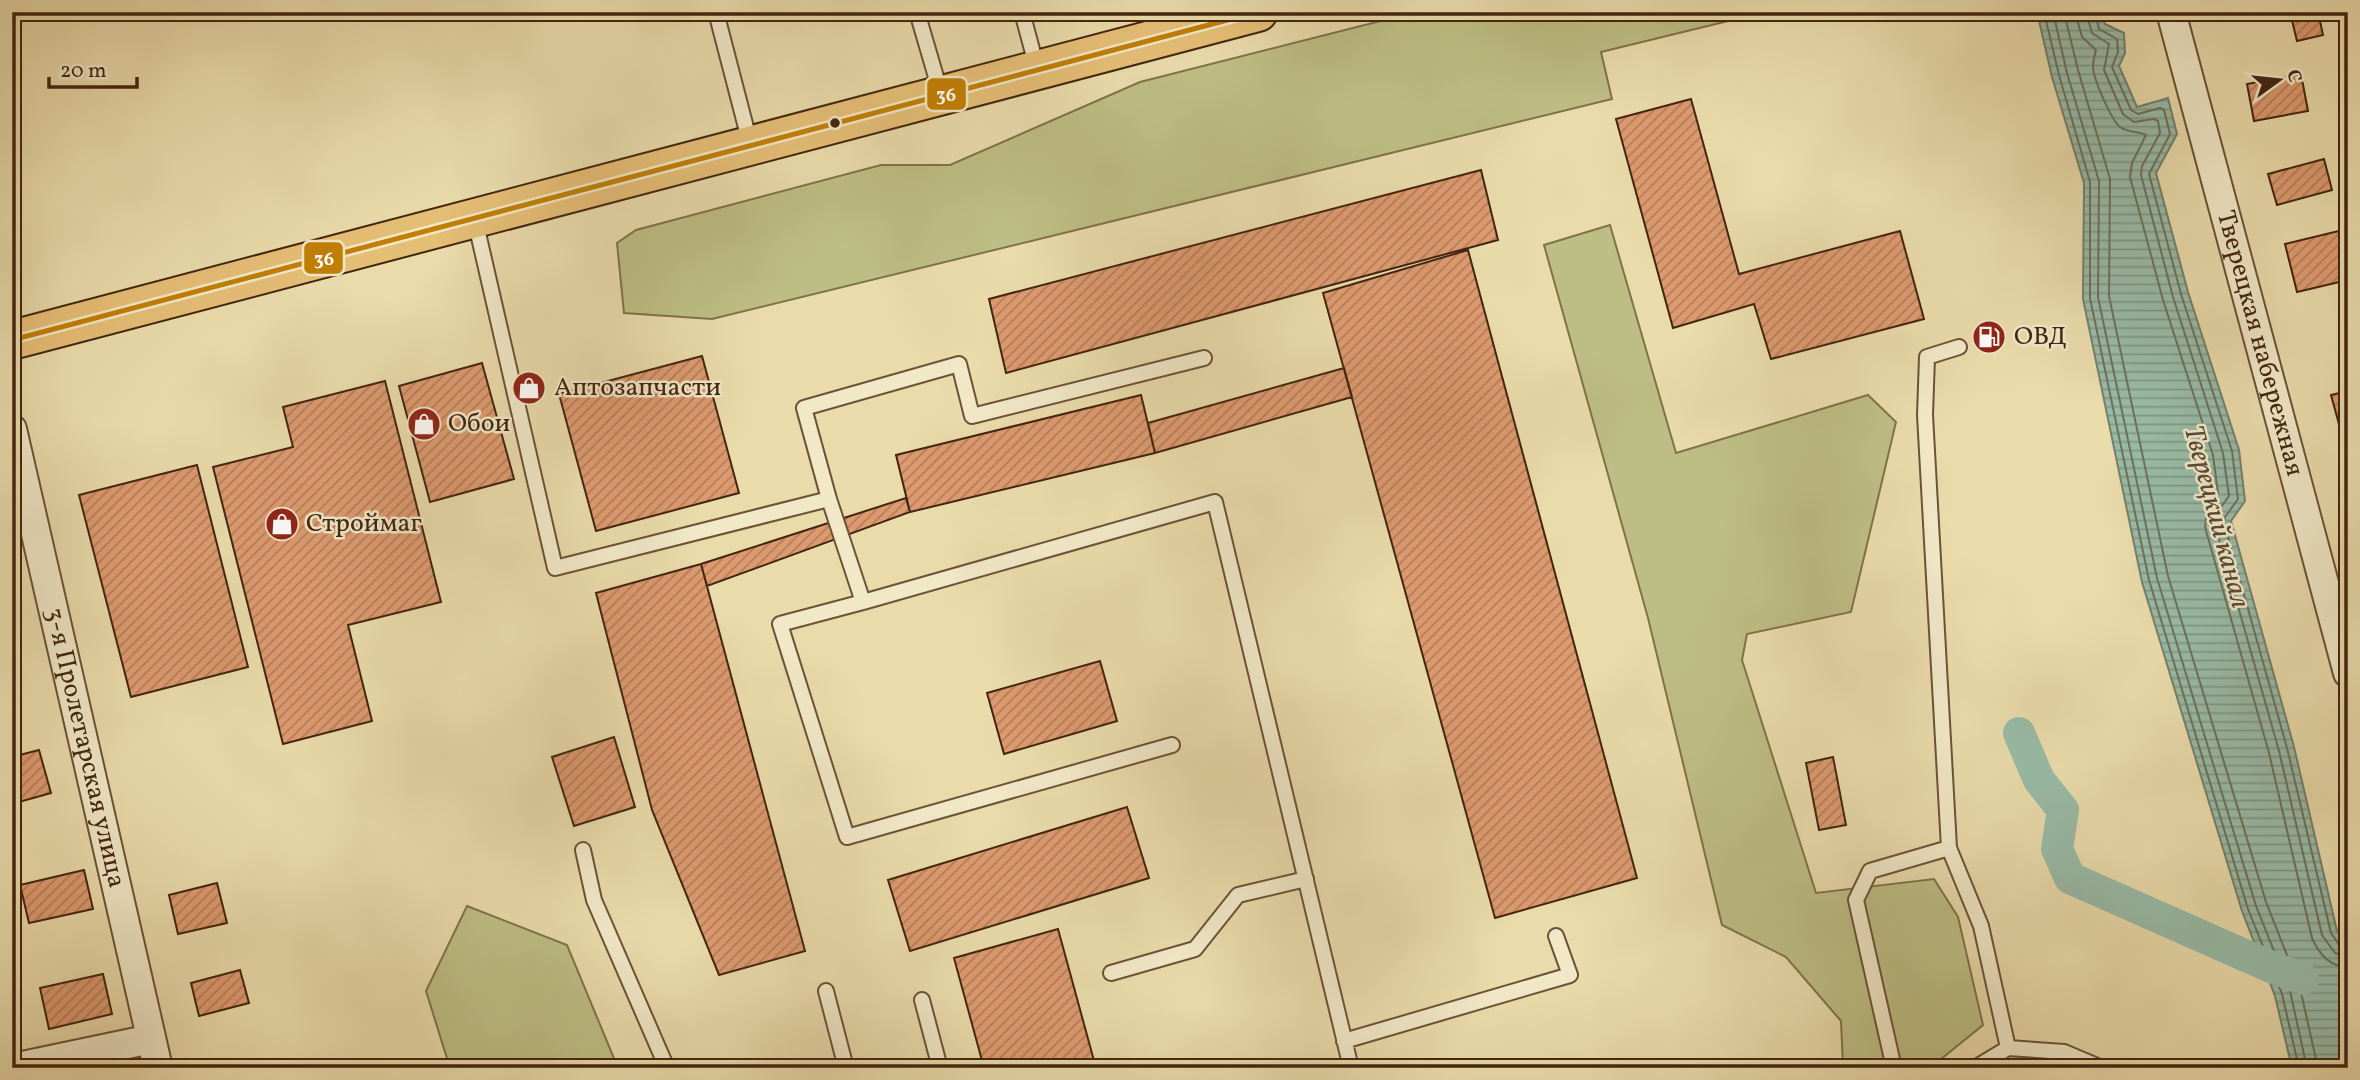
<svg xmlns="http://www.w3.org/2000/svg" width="2360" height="1080" font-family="Vollkorn,serif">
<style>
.grass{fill:#bdbe84;stroke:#80724a;stroke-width:2}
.water{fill:url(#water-rules);stroke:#767f6b;stroke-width:2}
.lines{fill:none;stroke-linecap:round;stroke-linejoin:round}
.shore{stroke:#6d705c;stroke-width:2}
.canal{stroke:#98bba7;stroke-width:32}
.building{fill:url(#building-hatch);stroke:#422510;stroke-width:2}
.service-casing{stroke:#6c5237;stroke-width:18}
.minor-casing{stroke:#6c5237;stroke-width:32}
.trunk-casing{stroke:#422510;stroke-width:42}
.service{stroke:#f1e8c8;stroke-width:14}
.minor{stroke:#f1e8c8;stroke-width:28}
.trunk{stroke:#e5be76;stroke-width:38}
.bus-1-casing{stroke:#f1e8c8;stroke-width:10}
.bus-1{stroke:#c17f05;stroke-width:5}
.bus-dot{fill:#422510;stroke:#f1e8c8;stroke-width:2.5}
.labels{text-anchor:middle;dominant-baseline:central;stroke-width:5;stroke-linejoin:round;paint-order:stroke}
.poi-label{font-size:26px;fill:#422510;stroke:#f1e8c8;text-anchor:start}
.street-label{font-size:26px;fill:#422510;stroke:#f1e8c8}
.water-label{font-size:28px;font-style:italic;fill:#584a36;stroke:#f1e8c8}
.line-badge{stroke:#f1e8c8;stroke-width:2.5}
.badge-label{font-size:19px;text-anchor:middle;font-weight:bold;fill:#fff}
</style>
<defs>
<pattern id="water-rules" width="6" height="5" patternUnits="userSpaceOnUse" patternTransform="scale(1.75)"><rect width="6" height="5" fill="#98bba7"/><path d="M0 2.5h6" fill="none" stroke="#7e9887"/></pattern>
<pattern id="building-hatch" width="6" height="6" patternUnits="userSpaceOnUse" patternTransform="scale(1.75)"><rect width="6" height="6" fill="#dd9a6f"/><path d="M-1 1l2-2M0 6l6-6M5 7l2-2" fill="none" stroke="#b57d5a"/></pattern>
</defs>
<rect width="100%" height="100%" fill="#eadbab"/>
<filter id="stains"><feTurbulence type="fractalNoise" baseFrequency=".00286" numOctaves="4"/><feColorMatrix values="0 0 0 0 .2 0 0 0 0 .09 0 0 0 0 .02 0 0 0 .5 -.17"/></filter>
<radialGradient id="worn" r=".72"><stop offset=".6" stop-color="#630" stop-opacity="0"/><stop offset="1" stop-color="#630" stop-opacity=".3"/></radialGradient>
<path class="grass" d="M1416 12H1765L1601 52 1612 99 712 319 624 313 617 243 636 230 881 165H950L1140 82Z
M1610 225 1676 453 1868 395 1896 422 1851 612 1747 634 1742 660 1816 893 1934 879 1958 917 1983 1025 1930 1068H1843L1841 1021 1786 957 1722 925 1648 618 1544 245Z
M467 906 567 945 618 1068H450L426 991Z"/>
<path class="water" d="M2037 12H2101L2105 24 2124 33 2125 53 2119 66 2137 107 2168 98 2177 134 2156 173 2188 292 2239 450 2245 501 2231 521 2294 747 2337 931 2348 945V1068H2292L2275 996 2242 911 2142 582 2083 299 2084 183 2052 77Z"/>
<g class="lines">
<path class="shore" d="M2044 12 2059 75 2090 182V298L2149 580 2248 909 2282 994 2299 1068
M2053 12 2067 73 2099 181 2098 297 2157 578 2256 906 2290 991 2307 1068
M2064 12 2078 70 2110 179 2109 296 2168 576 2266 902 2300 988 2318 1068
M2075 12 2082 37 2096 50C2095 55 2093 61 2093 66 2093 79 2111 119 2120 127 2128 133 2138 131 2146 135L2132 163 2130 177 2163 300 2213 455 2218 493 2207 510 2205 527 2269 753 2312 938C2319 954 2330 967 2348 967
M2086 12 2092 33 2109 44 2104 70 2123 114 2134 122 2154 119 2158 121 2160 133 2142 166 2141 175 2173 297 2223 453 2229 496 2216 514 2215 525 2279 751 2322 935 2335 953 2348 957
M2095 12 2099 29 2117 39 2118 52 2112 67 2131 110 2138 114 2160 108 2164 110 2170 134 2149 174 2181 294 2232 451 2238 499 2225 517 2224 523 2287 748 2331 933 2340 946 2348 948"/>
<path class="canal" d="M2019 733 2039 780 2063 810 2057 849 2070 878 2269 966 2303 979"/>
</g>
<path class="building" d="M422 12H454L424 20Z
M2219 12H2254L2221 21Z
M2290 12H2318L2323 35 2297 41Z
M2301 74 2308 111 2254 121 2247 84Z
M1691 99 1739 274 1900 231 1924 319 1771 359 1754 304 1673 328 1616 119Z
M2324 159 2332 190 2277 205 2268 174Z
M1481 170 1498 240 1006 373 989 299Z
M2343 230 2348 252V280L2297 292 2285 244Z
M1468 250 1637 878 1495 918 1323 293Z
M702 356 739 493 596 531 559 394Z
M482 363 514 479 430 502 399 386Z
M1344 368 1352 397 1155 453 1148 423Z
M385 381 441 602 348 625 372 721 283 744 213 467 293 447 283 407Z
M2348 391V457L2331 395Z
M1141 395 1155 453 910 512 896 455Z
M197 465 248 667 131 697 79 495Z
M906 498 910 512 707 586 701 564Z
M701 564 805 951 719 975 652 810 596 593Z
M1100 661 1117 721 1004 754 987 693Z
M614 737 635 807 574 826 552 757Z
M39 750 51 793 12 804V757Z
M1833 757 1846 825 1819 830 1806 763Z
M1127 807 1149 878 910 951 888 880Z
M84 870 93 909 29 923 20 885Z
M217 883 227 923 178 934 169 895Z
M1058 929 1096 1068H984L954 958Z
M240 970 249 1003 199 1016 191 983Z
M103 974 112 1014 49 1029 40 988Z"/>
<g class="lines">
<defs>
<path id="service" d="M716 12 750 143
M917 12 941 94
M1022 12 1037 68
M475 220 555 568 829 499 863 602 1215 502 1351 1068
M829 499 804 408 959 364 972 416 1204 358
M863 602 780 624 847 837 1172 745
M1949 848 1981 926 2008 1048
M583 850 594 900 667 1068
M1111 973 1195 949 1238 895 1306 879
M826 991 846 1068
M922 1000 940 1068
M1344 1041 1570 975 1556 936
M1894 1068 1856 900 1870 871 1949 848 1925 415 1927 357 1959 347
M1975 1068 2008 1048 2064 1052 2102 1068"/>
<g id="minor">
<path id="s1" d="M2171 12 2348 673"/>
<path id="s2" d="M12 429 158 1068"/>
<path d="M13 1068 151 1039"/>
</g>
<path id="trunk" d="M12 340 1258 12"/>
</defs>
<use href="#service" class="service-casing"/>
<use href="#minor" class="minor-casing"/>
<use href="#trunk" class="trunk-casing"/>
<use href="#service" class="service"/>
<use href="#minor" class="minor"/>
<use href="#trunk" class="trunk"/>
<defs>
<path id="bus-1" d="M12 340 1258 12"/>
</defs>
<use href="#bus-1" class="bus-1-casing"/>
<use href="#bus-1" class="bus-1"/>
</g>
<defs>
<symbol id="fuel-disc" viewBox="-11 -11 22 22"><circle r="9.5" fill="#8f2418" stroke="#f1e8c8"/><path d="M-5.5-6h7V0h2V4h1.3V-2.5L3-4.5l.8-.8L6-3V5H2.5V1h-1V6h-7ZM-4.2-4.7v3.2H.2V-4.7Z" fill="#fff"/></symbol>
<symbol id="shop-disc" viewBox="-11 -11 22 22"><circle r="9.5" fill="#8f2418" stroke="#f1e8c8"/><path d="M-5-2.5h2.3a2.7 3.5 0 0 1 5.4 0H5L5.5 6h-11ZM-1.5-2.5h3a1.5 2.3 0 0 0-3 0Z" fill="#fff"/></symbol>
</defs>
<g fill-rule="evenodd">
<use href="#fuel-disc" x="1970" y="318" width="38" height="38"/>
<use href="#shop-disc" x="510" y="369" width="38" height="38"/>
<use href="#shop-disc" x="405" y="405" width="38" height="38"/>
<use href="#shop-disc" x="263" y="505" width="38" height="38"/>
</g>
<circle class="bus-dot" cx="835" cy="123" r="6"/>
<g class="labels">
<g class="poi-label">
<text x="2014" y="337">ОВД</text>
<text x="554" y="388">Аптозапчасти</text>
<text x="448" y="424">Обои</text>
<text x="306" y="524">Строймаг</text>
</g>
<g class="street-label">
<text stroke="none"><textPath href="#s1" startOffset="343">Тверецкая набережная</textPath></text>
<text stroke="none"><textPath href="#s2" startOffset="327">3-я Пролетарская улица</textPath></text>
</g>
<g class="water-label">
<text transform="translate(2216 517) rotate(75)">Тверецкий канал</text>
</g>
</g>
<g class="line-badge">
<rect x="926" y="77" width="41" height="34" rx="7" fill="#c17f05"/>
<rect x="303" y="241" width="41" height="34" rx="7" fill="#c17f05"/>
</g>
<g class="badge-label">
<text x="946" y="101">36</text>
<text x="324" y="265">36</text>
</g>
<rect width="2360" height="1080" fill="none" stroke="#eadbab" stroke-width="42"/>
<rect x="14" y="14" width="2332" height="1052" fill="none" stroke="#422510" stroke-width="3.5"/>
<rect x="21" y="21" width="2318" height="1038" fill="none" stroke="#422510" stroke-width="2"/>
<g transform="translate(2279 80) rotate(75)" stroke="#f1e8c8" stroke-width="5" paint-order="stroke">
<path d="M0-5L12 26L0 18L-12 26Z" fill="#422510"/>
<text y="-10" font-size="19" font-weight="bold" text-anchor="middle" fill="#422510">С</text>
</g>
<path d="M49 77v10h88v-10" fill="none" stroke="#422510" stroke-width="3.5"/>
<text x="60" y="77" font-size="21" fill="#422510" stroke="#f1e8c8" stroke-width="5" paint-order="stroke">20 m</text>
<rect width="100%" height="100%" filter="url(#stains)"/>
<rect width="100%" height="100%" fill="url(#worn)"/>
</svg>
